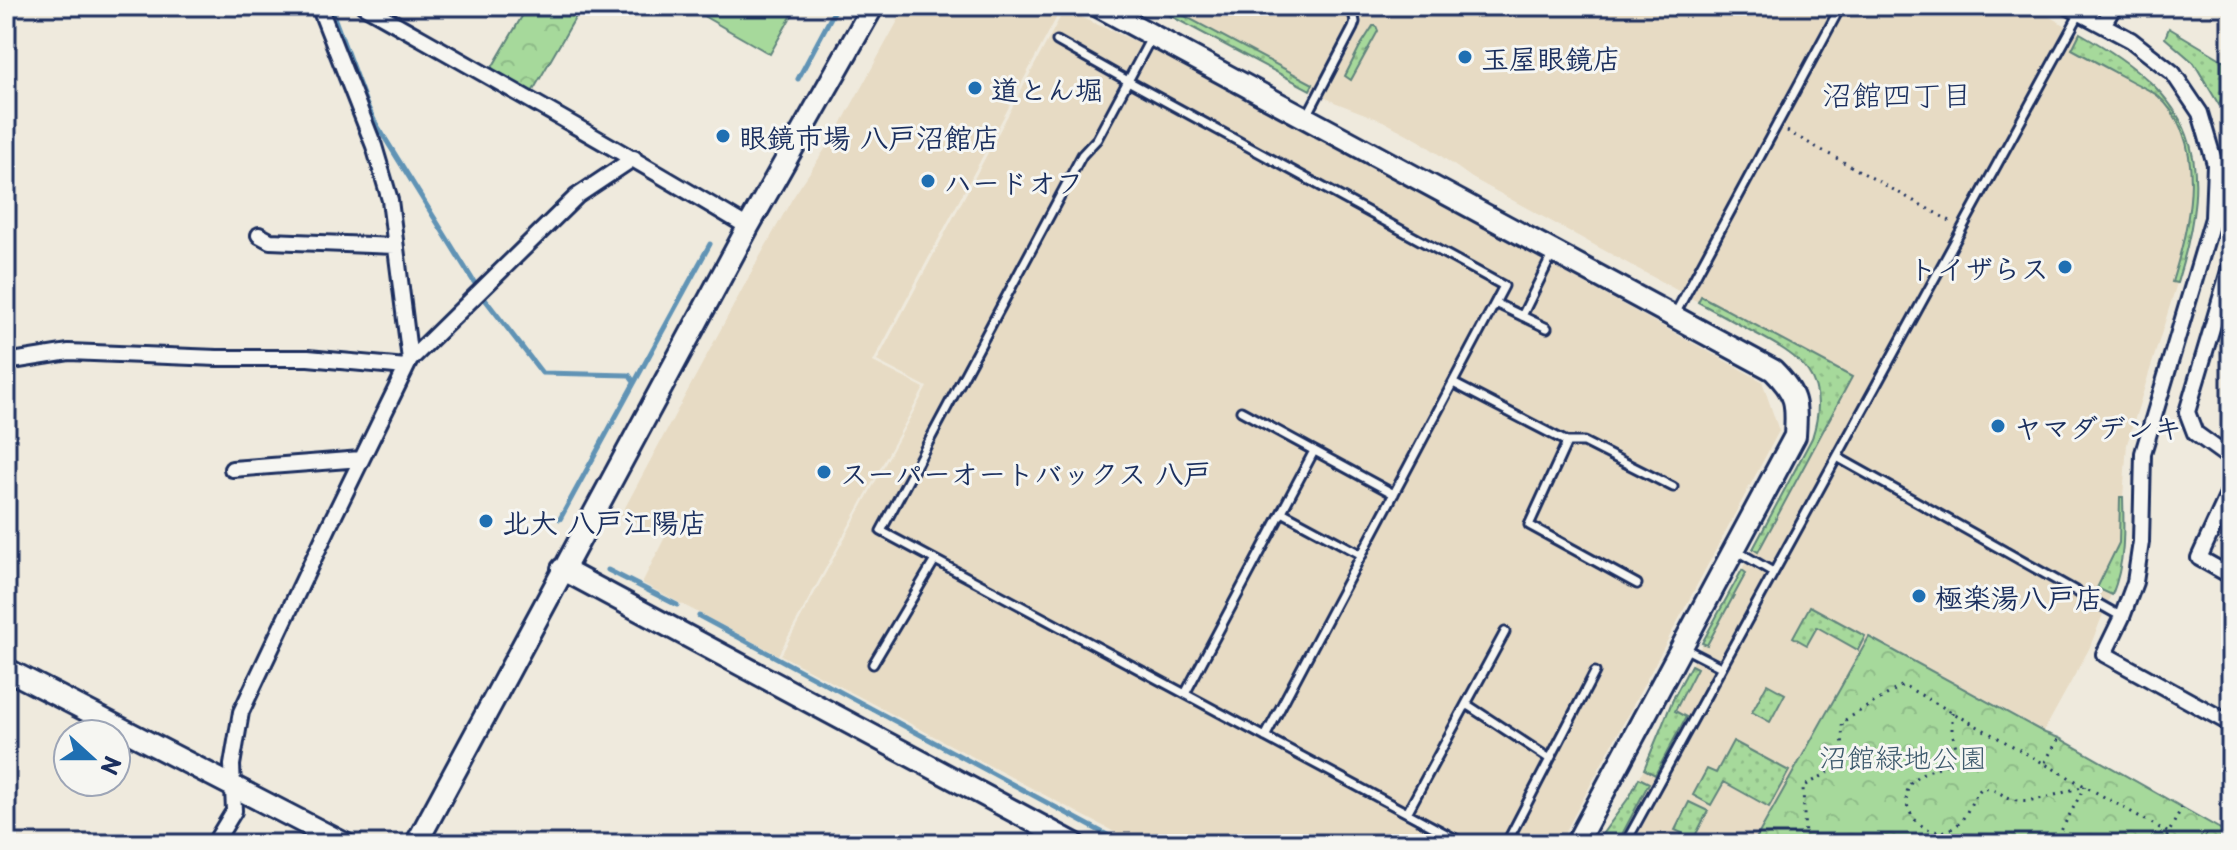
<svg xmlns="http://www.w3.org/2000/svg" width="2237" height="850" font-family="'Playpen Sans','Klee One',sans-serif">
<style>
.built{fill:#e7dbc4}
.grass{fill:url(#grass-dots);stroke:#60847c;stroke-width:2}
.forest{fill:url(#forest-crowns);stroke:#60847c;stroke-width:2}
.pitch{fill:#a6d99b;stroke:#60847c;stroke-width:2}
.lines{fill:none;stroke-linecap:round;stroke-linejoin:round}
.stream{stroke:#6093b5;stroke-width:5}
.lane-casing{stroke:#1b2f5e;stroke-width:13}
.street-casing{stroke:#1b2f5e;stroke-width:20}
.secondary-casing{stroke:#1b2f5e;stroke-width:26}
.path{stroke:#1b2f5e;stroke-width:3;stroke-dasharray:2 6;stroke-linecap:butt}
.lane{stroke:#f6f6f2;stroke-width:7}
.street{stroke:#f6f6f2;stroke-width:14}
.secondary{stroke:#f6f6f2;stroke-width:20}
.poi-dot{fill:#1f6fb2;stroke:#f6f6f2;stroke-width:3}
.labels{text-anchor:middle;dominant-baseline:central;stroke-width:6;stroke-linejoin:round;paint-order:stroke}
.poi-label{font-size:28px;font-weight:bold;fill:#1b2f5e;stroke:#f6f6f2;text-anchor:start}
.park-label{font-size:28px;fill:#3e5a6d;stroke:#f6f6f2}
.neighbourhood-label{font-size:30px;fill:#1b2f5e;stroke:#f6f6f2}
</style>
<defs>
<pattern id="grass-dots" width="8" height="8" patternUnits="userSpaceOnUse" patternTransform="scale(2)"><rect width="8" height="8" fill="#a6d99b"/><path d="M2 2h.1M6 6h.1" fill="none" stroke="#8ebb88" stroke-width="1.8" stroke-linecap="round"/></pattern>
<pattern id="forest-crowns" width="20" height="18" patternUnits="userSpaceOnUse" patternTransform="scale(2)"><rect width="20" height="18" fill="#a6d99b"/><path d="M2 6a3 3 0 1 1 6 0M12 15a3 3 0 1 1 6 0" fill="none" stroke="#8ebb88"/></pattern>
</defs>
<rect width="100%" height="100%" fill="#efeadd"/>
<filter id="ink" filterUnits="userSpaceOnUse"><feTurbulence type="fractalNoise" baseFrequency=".0125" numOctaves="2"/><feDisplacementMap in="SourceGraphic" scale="16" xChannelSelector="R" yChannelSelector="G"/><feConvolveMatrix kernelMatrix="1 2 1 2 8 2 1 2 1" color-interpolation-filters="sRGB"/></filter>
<g filter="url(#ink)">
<path class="built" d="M906 6H1045L1060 11 873 362 924 388 778 655 642 583 665 537 621 515 758 260 792 199 839 128Z
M1152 6H2030L2113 52 2131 65 2163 94 2187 133 2195 161V209L2186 254 2127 444 2123 497 2124 545 2120 572 2089 649 2044 731 1869 636 1752 844H1595L1630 796 1650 757 1674 697 1812 438 1818 413V399L1815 386 1800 361 1777 345 1472 178 1420 141 1383 121 1334 102Z
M1064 10 1172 57 1762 381 1779 431 1559 844H1137L781 655 927 387 877 361Z"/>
<path class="grass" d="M1152 6H1166L1313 84 1310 90Z
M1373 26H1376L1378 31 1351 80 1345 76 1359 48Z
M2169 28 2231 65V72L2219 105 2194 63 2165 38Z
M2080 33C2197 99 2216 156 2177 283L2172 282C2190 225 2209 142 2158 96 2151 90 2140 86 2131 81 2111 70 2092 60 2072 49Z
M1701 296 1852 377 1758 552 1753 549 1812 438C1832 377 1801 357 1753 332 1735 322 1716 312 1698 302Z
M2120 497H2123C2124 531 2125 563 2112 595L2097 588 2119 543Z
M1742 570 1746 573 1707 645 1702 643Z
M1810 606 1865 636 1858 650 1817 627 1807 645 1793 637Z
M1691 665 1697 668 1675 711 1686 717 1655 775 1644 769 1674 697Z
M1767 684 1785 694 1770 722 1752 712Z
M1733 741 1789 771 1769 807 1724 782 1711 805 1693 795 1707 769 1716 773Z
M1639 778 1649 783 1617 844H1595L1630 796Z
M1689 802 1708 811 1693 840 1698 844H1677L1682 833 1675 830Z"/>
<path class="forest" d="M528 6H582L531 94 490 71Z
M1869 637 2045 733 2059 738 2231 835V844H1753Z"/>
<path class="pitch" d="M686 6H797L770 54Z"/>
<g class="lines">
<path class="stream" d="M330 6 366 103 375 122 474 282
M798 79 837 6
M484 298 542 373 629 375 634 382
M560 519 710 244
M608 570 677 605
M699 616 1124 844"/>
<defs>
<path id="lane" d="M1152 36 1097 139 1082 155 881 531 1465 844
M1057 41 1128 81 1504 286 1265 737
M1307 116 1353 28 1355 22 1352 6
M1495 303 1547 328
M1675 314 1841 6
M1522 316 1553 253
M1453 383 1567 442H1584L1673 487
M1241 411 1394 494
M1567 442 1529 525 1637 584
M1837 457 2122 617
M1282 512 1362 555
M1737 551 1773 572
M1684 648 1721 667
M873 664 935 560
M1185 694 1314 451
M1466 704 1550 759
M1407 813 1505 632
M1506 844 1595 672
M1625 844 2080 13"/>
<path id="street" d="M319 6 374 146 390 200 410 360
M364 6C493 79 622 151 748 227
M2067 6 2131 40 2173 73 2200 113 2215 164 2213 218 2143 453 2141 542 2135 582 2122 617 2104 654 2231 724
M2103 25 2114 6
M259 235 270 241 395 246
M2231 264 2187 412 2195 433 2231 459
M6 362 69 352 217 358H308L406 367
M232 469 361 459
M2231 488 2199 558 2231 576
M214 844 234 811 232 765 241 712 330 524 410 360 577 196 634 158"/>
<path id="secondary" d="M1098 6 1773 370C1797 394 1797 403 1795 436L1576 844
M562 569 1075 844
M6 669 345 844
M416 844 748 227 873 6"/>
</defs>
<use href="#lane" class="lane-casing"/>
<use href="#street" class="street-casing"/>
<use href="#secondary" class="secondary-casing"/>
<path class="path" d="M1787 131 1952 222
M1952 712V732L1956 747 1949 763C1937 769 1919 771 1911 783 1894 808 1927 843 1953 828 1968 819 1970 799 1982 788 2000 790 1999 795 2013 799 2032 805 2066 791 2085 786
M2045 762 2059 738
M1799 844 1805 840 1803 787 1843 764 1842 722 1903 685 2169 833
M2054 844 2085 786
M2163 844 2182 807"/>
<use href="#lane" class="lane"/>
<use href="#street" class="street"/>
<use href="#secondary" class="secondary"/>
</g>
</g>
<g class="poi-dot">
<circle cx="1465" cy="57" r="8"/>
<circle cx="975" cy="88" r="8"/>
<circle cx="723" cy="136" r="8"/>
<circle cx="928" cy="181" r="8"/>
<circle cx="2065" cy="267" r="8"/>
<circle cx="1998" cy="426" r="8"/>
<circle cx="824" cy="472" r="8"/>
<circle cx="486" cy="521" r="8"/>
<circle cx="1919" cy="596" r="8"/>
</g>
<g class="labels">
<g class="poi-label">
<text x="1481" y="57">玉屋眼鏡店</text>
<text x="991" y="88">道とん堀</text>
<text x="739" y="136">眼鏡市場 八戸沼館店</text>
<text x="944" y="181">ハードオフ</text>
<text x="2049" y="267" text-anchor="end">トイザらス</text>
<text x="2014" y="426">ヤマダデンキ</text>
<text x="840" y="472">スーパーオートバックス 八戸</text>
<text x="502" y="521">北大 八戸江陽店</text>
<text x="1935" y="596">極楽湯八戸店</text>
</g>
<g class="park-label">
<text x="1903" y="756">沼館緑地公園</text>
</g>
<g class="neighbourhood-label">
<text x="1897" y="93">沼館四丁目</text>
</g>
</g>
<rect width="2237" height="850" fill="none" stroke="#f6f6f2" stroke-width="32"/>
<rect x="16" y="16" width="2205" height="818" fill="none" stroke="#1b2f5e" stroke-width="3" filter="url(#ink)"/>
<g transform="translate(92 758) rotate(111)"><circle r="38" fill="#f6f6f2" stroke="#9ea6b7" stroke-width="2"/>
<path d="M0-6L14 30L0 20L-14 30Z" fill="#1f6fb2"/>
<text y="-12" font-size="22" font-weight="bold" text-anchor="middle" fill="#1b2f5e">N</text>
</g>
</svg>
